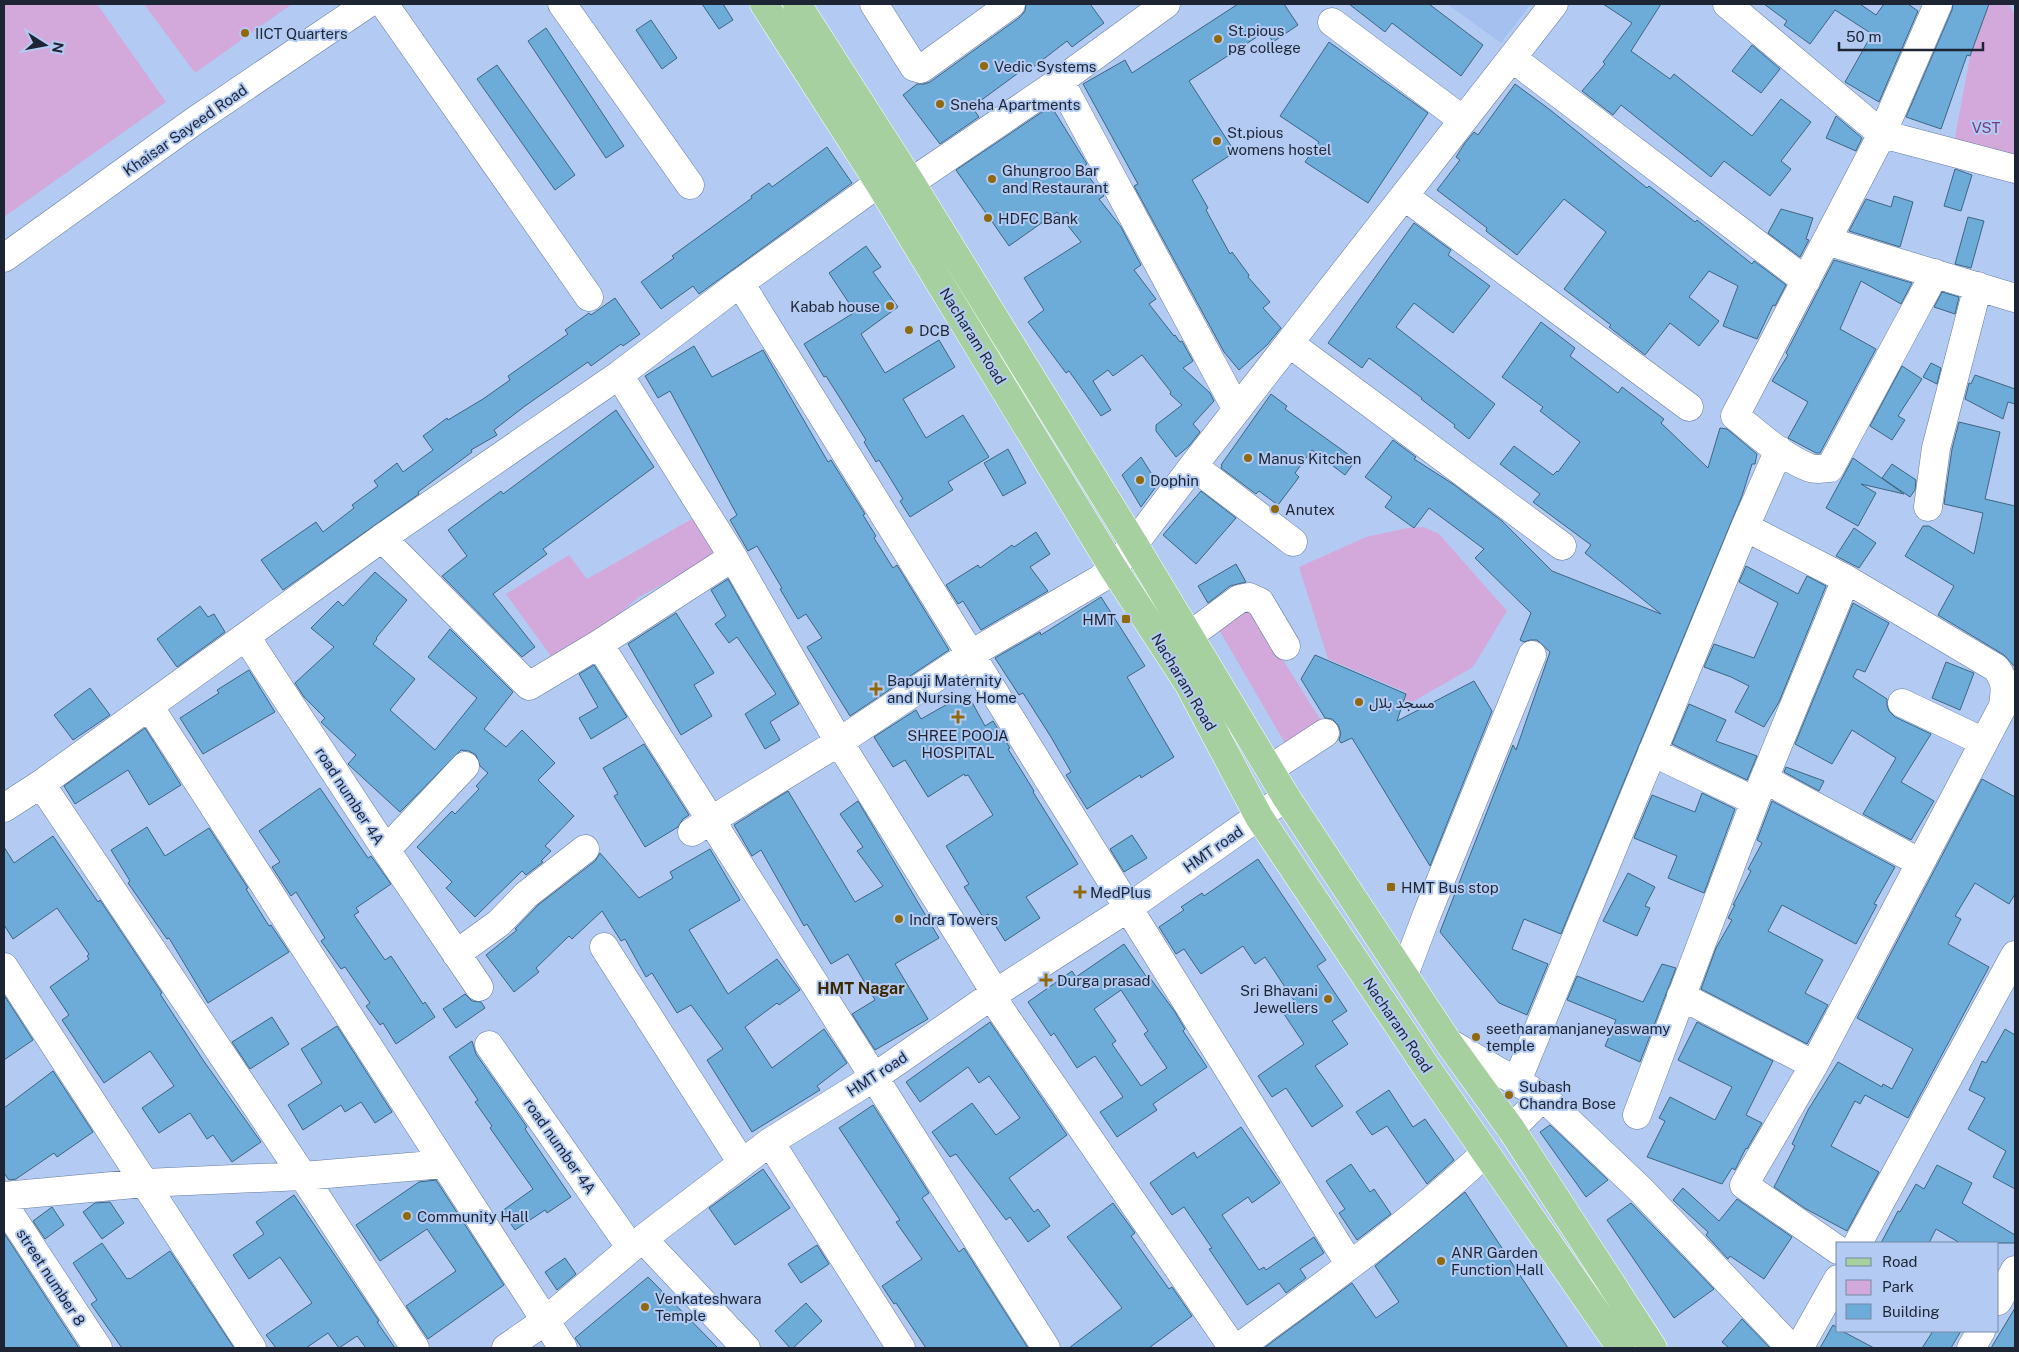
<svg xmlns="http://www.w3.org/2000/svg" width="2019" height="1352" font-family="'Public Sans',Vazirmatn,sans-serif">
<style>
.built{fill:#a5c0ee}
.green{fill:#d3a8db}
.building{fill:#6dabd8;stroke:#3e6581;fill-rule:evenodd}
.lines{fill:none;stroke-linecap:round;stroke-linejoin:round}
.minor-casing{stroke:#667ca1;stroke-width:29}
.major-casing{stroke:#fff;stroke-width:29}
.minor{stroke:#fff;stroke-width:28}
.major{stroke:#a6d09f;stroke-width:28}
.poi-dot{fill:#90680e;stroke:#b3cbf3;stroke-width:2}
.labels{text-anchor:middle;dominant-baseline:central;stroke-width:4;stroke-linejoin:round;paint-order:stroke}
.poi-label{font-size:15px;fill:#1d2535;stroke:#b3cbf3;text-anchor:start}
.park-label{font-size:15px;fill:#743c7f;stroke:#b3cbf3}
.street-label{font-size:15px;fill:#1d2535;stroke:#b3cbf3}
.neighbourhood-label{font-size:16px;font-weight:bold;fill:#3b2800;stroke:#b3cbf3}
</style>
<rect width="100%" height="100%" fill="#b3cbf3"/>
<path class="built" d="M1447 4H1531L1501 43Z"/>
<path class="green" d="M4 4H97L166 102 4 217Z
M144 4H292L195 73Z
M1980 4H2009L2015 16V165L1952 153Z
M697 516 716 556 639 597 558 666 506 594 569 555 587 579Z
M1424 527 1439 534 1507 611 1473 667 1402 708 1406 692 1328 659 1299 567 1366 537 1408 528Z
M1248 604 1320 719 1286 745 1218 628Z"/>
<path class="building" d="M702 4H723L733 20 719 29Z
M1026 4H1090L1104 23 1072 47 1067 41 1028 71 1025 68 972 107 979 117 940 144 903 95 917 84H924L930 82 1020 17 1025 11Z
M1238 4H1284L1298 25 1273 42 1266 31 1189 81 1235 152 1192 180 1208 208 1206 210 1230 254 1232 252 1249 275 1248 277 1270 302 1263 308 1281 328 1267 345 1239 370 1224 352 1134 186 1138 184 1083 84 1125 60 1132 73Z
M1349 4H1429L1483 45 1461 76 1392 23 1385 32Z
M1603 4H1661L1631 51 1670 79 1674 74 1752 136 1781 99 1811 122 1781 161 1791 169 1770 196 1724 161 1711 177 1621 105 1613 115 1582 91 1605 64 1603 62 1632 23Z
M1764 4H1860L1876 15 1884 4H1908L1918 11 1879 102 1845 82 1872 34 1835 10 1810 44 1784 25 1787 21Z
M1953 4H1989L1970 56 1967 55 1941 129 1906 117 1952 10Z
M651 20 677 58 662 69 636 30Z
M546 28 624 146 606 158 528 41Z
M1329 42 1428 113 1368 203 1305 162 1319 142 1280 116Z
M1752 45 1780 69 1761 93 1732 71Z
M497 65 575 175 555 190 477 79Z
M1515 84 1549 109 1647 188 1649 186 1695 222 1697 220 1752 264 1754 261 1786 285 1775 306 1773 305 1757 339 1723 326 1738 286 1709 271 1689 297 1719 321 1699 346 1670 323 1645 355 1609 327 1611 325 1564 289 1606 232 1564 199 1517 255 1486 231 1487 228 1437 190 1460 160 1456 157 1465 143 1474 132 1478 135Z
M1051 106 1087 164 1082 168 1104 196 1099 199 1121 227 1141 265 1134 270 1156 299 1149 304 1174 336 1175 335 1180 342 1182 341 1193 361 1183 368 1210 393 1214 401 1193 424 1200 432 1189 446 1176 457 1156 431V425L1182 405 1170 394 1171 392 1142 355 1113 376 1108 370 1093 381 1111 410 1101 416 1069 371 1066 373 1028 322 1044 310 1024 278 1081 242 1057 212 1009 246 956 170Z
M1836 116 1862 138 1856 151 1826 138Z
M827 147 852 183 699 294 693 286 661 309 641 282 674 258 672 256 752 198 751 196 769 183 772 187Z
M1955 169 1972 175 1961 211 1944 206Z
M1894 196 1913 202 1900 247 1849 231 1866 199 1891 207Z
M1781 209 1813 218 1806 239 1809 240 1800 257 1768 233Z
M1968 217 1984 221 1971 268 1955 264Z
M1414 223 1451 250 1448 255 1490 286 1453 333 1414 303 1396 327 1495 404 1469 439 1454 427 1455 425 1421 399 1422 398 1369 358 1362 368 1328 343Z
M866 246 881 267 873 272 898 307 861 334 885 373 939 340 955 367 903 399 926 438 963 415 989 457 948 482 953 490 910 517 900 501 903 499 879 460 876 462 864 442 866 440 845 406 826 376 824 377 804 344 855 312 829 273Z
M1834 260 1912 283 1901 304 1861 281 1840 329 1876 349 1820 453H1816L1788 438 1808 402 1772 381 1788 355 1786 353Z
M1942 292 1959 297 1955 314 1934 307Z
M615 298 640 334 623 346 621 344 591 366 588 362 525 406 494 430 497 435 471 450 472 452 418 492 419 494 283 590 261 560 316 522 323 532 354 508 352 505 378 486 374 481 397 463 403 472 433 450 423 436 447 418 448 420 483 399 510 380 508 376 568 334 565 330 589 313 591 315Z
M1541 322 1575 348 1570 356 1618 393 1622 387 1664 419 1661 423 1708 468 1720 428 1727 429 1757 454 1755 464H1752L1742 496 1561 934 1524 919 1512 949 1548 964 1527 1015 1499 1003 1440 932 1513 745 1516 750 1550 652 1537 640H1530L1524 642 1520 640 1531 613 1475 558 1484 549 1429 508 1414 528 1385 507 1392 497 1365 477 1393 440 1416 457 1414 459 1453 484 1502 521 1552 571 1661 614 1585 553 1591 545 1533 502 1540 494 1500 464 1514 446 1553 475 1557 471 1558 472 1580 442 1540 411 1543 407 1502 377Z
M694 346 712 377 763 350 828 462 831 460 865 514 863 515 876 536 874 538 893 568 897 565 949 650 850 716 807 647 822 638 806 614 798 619 780 589 782 588 757 546 748 551 730 520 737 515 670 391 658 398 645 376Z
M1931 363 1941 368 1937 384 1923 377Z
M1902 366 1922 379 1898 416 1905 420 1892 440 1870 426Z
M1975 375 2015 389V404L2008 402 2003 419 1965 399 1969 383 1971 384Z
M1271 394 1287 406 1285 409 1356 460 1345 475 1312 450 1295 473 1299 477 1278 505 1259 491 1256 494 1221 468 1222 466 1221 465Z
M616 410 654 467 543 549 547 554 493 594 535 647 522 657 442 576 467 556 448 530 501 491 503 494Z
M1959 422 2000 432 1985 499 2015 506V667L2004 655 1938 615 1954 586 1905 556 1923 526H1929L1974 554 1983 513 1944 504 1952 449Z
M1008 449 1026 483 1003 496 984 463Z
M1141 457 1158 484 1141 507 1122 475Z
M1853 458 1904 494 1861 484 1876 493 1858 526 1826 508Z
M1892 464 1916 480 1915 490 1910 497 1882 478Z
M1201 491 1236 518 1196 564 1163 535Z
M1854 528 1876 543 1859 568 1836 556Z
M1036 532 1050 554 1030 567 1048 591 981 630 963 601 958 604 946 585 978 565 980 568 1012 545 1014 547Z
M1236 564 1246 582 1230 586 1208 603 1198 586Z
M1746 566 1798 594 1807 576 1826 586 1779 702 1764 727 1735 712 1749 686 1731 677 1704 667 1714 644 1754 658 1778 603 1739 582Z
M375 572 407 600 376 638 377 639 373 644 415 679 390 710 435 750 477 698 428 657 450 629 513 692 484 729 506 747 522 730 555 763 538 780 574 816 545 846 551 851 541 861 543 862 526 875 522 871 475 917 446 888 452 882 417 847 452 811 455 814 479 789 476 786 488 773 480 766 476 755 469 751 461 750 400 812 350 766 348 764 356 755 321 722 325 718 304 697 295 683 334 647 311 628 338 601 343 606Z
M728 579 799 704 770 722 780 740 765 749 745 714 776 694 737 637 729 643 715 624 726 616 711 590Z
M1101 597 1145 666 1127 677 1174 757 1141 778 1140 775 1087 809 1066 775 1071 772 1051 737 1023 693 1019 695 995 658 1040 632 1041 635Z
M1853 603 1889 623 1865 672 1857 669 1853 677 1887 699V705L1889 711 1895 717 1931 734 1901 782 1934 801 1911 840 1863 814 1896 758 1852 730 1832 764 1795 744Z
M200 606 208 617 214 614 225 632 177 667 157 639Z
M676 613 714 673 694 685 712 716 681 735 628 644Z
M1315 655 1406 694 1397 721 1474 681 1492 711 1430 866 1352 738 1341 743 1339 740 1341 733 1338 725 1332 719 1325 718 1301 679Z
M1946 662 1974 673 1960 710 1932 698Z
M594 665 627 717 591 739 579 718 598 707 579 674Z
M249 670 275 712 203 754 180 718 219 693 217 690Z
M90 688 110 715 73 740 54 715Z
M967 693 985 726 993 721 1010 748 1008 749 1034 791 1033 792 1078 864 1026 897 1040 918 1005 941 988 914 983 917 964 887 969 884 946 846 993 815 968 775 965 776 964 774 928 797 905 760 893 767 874 737 916 710 921 719Z
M1689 704 1726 720 1716 741 1757 756 1747 780 1672 744Z
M145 728 181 785 149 805 128 770 75 804 64 786Z
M644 744 689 815 683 819 678 827 645 847 614 796 618 794 603 768Z
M1786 767 1824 781 1819 791 1784 772Z
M1982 779 2015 797V894L2009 904 1975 883 1955 916 1961 919 1948 944 1989 967 1908 1118 1865 1095 1860 1104 1855 1101 1831 1146 1879 1172 1847 1231 1806 1209 1774 1187 1795 1146 1792 1144 1808 1110 1838 1062 1882 1087 1883 1084 1892 1089 1913 1049 1857 1018Z
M320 788 368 858 371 856 391 884 356 908 359 912 354 915 385 960 391 956 423 1004 425 1002 435 1017 396 1044 383 1023 380 1025 366 1006 370 1003 345 967 341 969 321 941 325 938 296 892 291 896 272 867 280 862 259 831Z
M788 791 855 902 883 886 857 851 863 847 840 814 858 801 939 938 895 964 928 1019 875 1050 852 1014 875 1000 848 954 831 964 807 924 804 926 761 850 752 856 734 825Z
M1702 793 1735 809 1704 893 1668 878 1677 856 1634 838 1652 795 1695 812Z
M1772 801 1895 867 1874 904 1877 905 1856 944 1782 905 1768 931 1823 960 1805 993 1828 1005 1807 1044 1701 989 1716 948 1732 920 1728 918 1735 905H1733L1751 871 1748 869 1762 843 1757 840Z
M147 827 165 856 209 828 248 888 246 889 269 926 271 925 289 952 208 1003 169 938 167 939 128 883 130 881 111 850Z
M1132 835 1147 858 1124 872 1110 849Z
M53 836 98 902 100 900 162 993 160 994 203 1060 261 1142 232 1162 213 1135 207 1139 190 1113 159 1133 142 1108 174 1086 150 1051 104 1083 62 1020 69 1015 50 987 89 959 87 956 89 954 57 908 13 939 4 925V847L14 863Z
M710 849 740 900 689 930 728 994 777 959 800 990 779 1005 777 1003 745 1027 772 1068 824 1029 847 1063 817 1086 820 1090 752 1132 707 1060 723 1049 691 1005 677 1013 652 973 646 977 625 939 621 941 602 911 572 939 569 936 536 968 539 972 514 992 486 955 517 930 515 929 538 905 595 861 600 853 639 898 673 878 670 872Z
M1258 859 1326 960 1317 966 1347 1011 1332 1021 1348 1044 1315 1066 1343 1106 1312 1127 1286 1088 1272 1097 1258 1076 1304 1044 1282 1011 1295 1002 1265 957 1255 964 1243 946 1201 974 1184 949 1176 954 1159 927 1184 910 1181 907 1202 893 1204 896Z
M1628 873 1655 887 1645 906 1650 908 1637 936 1603 921Z
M1124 944 1148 979 1150 978 1175 1012 1185 1029 1183 1031 1207 1067 1153 1104 1157 1110 1117 1137 1100 1112 1123 1097 1095 1056 1077 1068 1054 1033 1051 1036 1028 1002 1072 971 1076 977ZM1121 990 1148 1031 1144 1034 1167 1068 1141 1086 1112 1044 1116 1041 1094 1009Z
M1662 964 1676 968 1640 1062 1605 1046 1616 1020 1567 1000 1577 976 1643 1002Z
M465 994 472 1001 481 1002 485 1008 456 1028 443 1009Z
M4 995 33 1040 4 1060Z
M272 1017 289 1044 250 1069 232 1042Z
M990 1022 1067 1135 1009 1178 1034 1212 1038 1209 1050 1226 1028 1242 1010 1217 1006 1220 956 1154 950 1157 932 1132 972 1103 996 1135 1020 1118 989 1076 979 1083 968 1067 920 1102 906 1082Z
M1697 1022 1773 1061 1746 1115 1762 1123 1747 1149 1746 1148 1735 1170 1732 1168 1722 1184 1647 1157 1665 1121 1659 1118 1670 1097 1715 1120 1732 1087 1678 1060Z
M337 1026 392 1112 375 1123 361 1102 345 1112 341 1105 303 1130 288 1105 322 1083 301 1049Z
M2005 1029 2015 1035V1189L1993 1177 2006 1151 1968 1129 1985 1098 1969 1090 1982 1061 1986 1063Z
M472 1041 476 1054 527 1127 525 1129 571 1197 547 1213 545 1210 515 1230 502 1211 533 1189 490 1128 492 1126 475 1102 478 1100 449 1057Z
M53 1071 93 1132 57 1157 54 1153 16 1179 9 1180 4 1173V1108Z
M1389 1090 1413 1127 1425 1119 1454 1160 1427 1184 1387 1126 1372 1135 1356 1112Z
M873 1105 929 1193 922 1198 959 1252 964 1248 1028 1348H926L896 1303 894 1304 882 1286 922 1259 896 1222 900 1220 839 1128Z
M1550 1125 1608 1180 1586 1197 1540 1132Z
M1241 1127 1280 1183 1252 1203 1248 1197 1222 1215 1259 1270 1264 1267 1266 1270 1314 1237 1324 1253 1300 1269 1306 1278 1286 1293 1279 1283 1247 1305 1209 1249 1212 1248 1184 1207 1172 1215 1150 1183 1194 1152 1197 1158Z
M1351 1164 1370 1192 1374 1189 1391 1214 1357 1240 1339 1213 1345 1209 1326 1181Z
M1937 1165 1972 1183 1962 1203 2015 1235V1243H1960L1936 1229 1929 1243H1881L1898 1211 1900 1212 1916 1184 1924 1189Z
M763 1169 790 1208 735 1245 709 1208Z
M436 1180 504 1285 428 1339 406 1306 456 1271 427 1229 380 1261 356 1225 419 1182Z
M1683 1188 1719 1221 1737 1199 1792 1237 1764 1279 1730 1256 1728 1259 1706 1235 1708 1232 1673 1200Z
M1465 1192 1568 1348H1264L1352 1283 1376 1318 1399 1302 1375 1266Z
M294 1195 361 1294 379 1321 377 1322 395 1348H366L357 1336 339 1348 328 1333 306 1348H276L266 1335 312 1303 280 1257 249 1279 233 1255 264 1234 256 1222Z
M110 1202 124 1223 102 1239 83 1212 95 1203Z
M1113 1203 1135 1233 1131 1236 1169 1289 1172 1287 1192 1316 1149 1348H1069L1122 1308 1067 1237Z
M1631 1203 1714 1289 1674 1318 1607 1220Z
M52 1207 64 1225 45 1239 33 1221Z
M4 1233 79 1348H4Z
M102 1243 127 1279 129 1278 130 1279 170 1251 234 1348H122L91 1304 97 1300 73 1263Z
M817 1245 829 1264 801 1283 788 1264Z
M565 1258 576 1274 557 1290 545 1272Z
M648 1277 718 1348H582L575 1338Z
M806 1303 822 1321 793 1348H790L775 1331Z
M2015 1308V1348H1991Z
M1742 1319 1770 1348H1729L1722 1342Z
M1833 1325 1838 1328V1331H1842L1874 1348H1820Z
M1933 1331H1961L1951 1348H1922Z"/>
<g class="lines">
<defs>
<path id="minor" d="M384 4 589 297
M562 4 690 185
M874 4 914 67 921 69 1011 4
M1727 4 1882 134 2015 169
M1332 22 1463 120
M1512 58 1806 281
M1060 81 1237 410
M910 183 1060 81 1166 4
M1404 196 1689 407
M1827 241 2015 298
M4 258 193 122 367 4
M1935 273 1830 468C1823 469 1816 470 1810 468 1782 457 1758 434 1735 416L1882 134 1938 4
M740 283 1350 1265
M1289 343 1562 546
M619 375 733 557 839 742 996 994
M1193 466 1293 542
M1928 507 1936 448 1978 286
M1745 527 1846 579 1996 668C2007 683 2005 689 2003 706L1814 1065 1744 1185 1838 1250
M382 538 529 686 599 644
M733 557 599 644 1046 1348
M1189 636 1239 599 1249 597 1260 602 1286 646
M246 637 386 850 479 987
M1902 703 1984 742
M149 706 563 1348
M1652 752 1755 801
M1270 769 1325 733
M1764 779 1919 862
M41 784 303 1176 415 1348
M4 808 41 784 382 538 619 375 740 283 879 183
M692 832 839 742 971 654 1100 579 1113 568 1134 544 1193 466 1554 4
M386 850 465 766
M604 947 742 1163
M456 954 499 923 526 895 585 849
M4 967 252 1348
M1404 975 1427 914 1532 655
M991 996 1233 1348
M1681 996 1814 1065
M1448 1042 1543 1097 1641 1190 1791 1348
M489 1045 631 1248
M1517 1081 1745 527 1779 450
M1637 1115 1755 801 1846 579
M1511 1129 1543 1097
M770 1142 901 1348
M4 1196 145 1183 303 1176 444 1164
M4 1205 98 1348
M643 1239 746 1348
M1858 1243 2015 955
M1998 1301 2015 1270
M506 1348 545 1321 631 1248 770 1142 873 1078 991 996 1128 908 1286 797
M1238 1348C1322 1286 1409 1225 1485 1153
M1799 1348 1838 1279
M1971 1348 1981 1331"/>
<path id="major" d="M764 4 879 183 1113 568 1188 683 1259 817 1427 1068 1621 1348
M797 4 900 165 1134 544 1286 797 1448 1042 1511 1129 1653 1348"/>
</defs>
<use href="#minor" class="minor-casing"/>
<use href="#major" class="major-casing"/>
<use href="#minor" class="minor"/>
<use href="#major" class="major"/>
</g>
<g class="poi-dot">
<circle cx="245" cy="33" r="5"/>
<circle cx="1218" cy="39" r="5"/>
<circle cx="984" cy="66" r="5"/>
<circle cx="940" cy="104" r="5"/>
<circle cx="1217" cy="141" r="5"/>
<circle cx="992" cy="179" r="5"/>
<circle cx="988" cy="218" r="5"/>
<circle cx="890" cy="306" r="5"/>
<circle cx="909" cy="330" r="5"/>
<circle cx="1248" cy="458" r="5"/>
<circle cx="1140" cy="480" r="5"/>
<circle cx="1275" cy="509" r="5"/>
<rect x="1121" y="614" width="10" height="10" rx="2.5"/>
<path d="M873.5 681.5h5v5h5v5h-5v5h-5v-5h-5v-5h5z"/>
<circle cx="1359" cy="702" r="5"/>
<path d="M955.5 709.5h5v5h5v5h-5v5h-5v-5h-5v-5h5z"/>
<rect x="1386" y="882" width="10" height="10" rx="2.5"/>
<path d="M1077.5 884.5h5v5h5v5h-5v5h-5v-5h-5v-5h5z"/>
<circle cx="899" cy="919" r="5"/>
<path d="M1043.5 972.5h5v5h5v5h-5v5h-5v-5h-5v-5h5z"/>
<circle cx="1328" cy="999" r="5"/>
<circle cx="1476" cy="1037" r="5"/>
<circle cx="1509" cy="1095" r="5"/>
<circle cx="407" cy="1216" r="5"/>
<circle cx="1441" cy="1261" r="5"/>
<circle cx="645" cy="1307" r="5"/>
</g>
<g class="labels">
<g class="poi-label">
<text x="1228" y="30">St.pious<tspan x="1228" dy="17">pg college</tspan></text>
<text x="255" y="33">IICT Quarters</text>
<text x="994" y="66">Vedic Systems</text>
<text x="950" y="104">Sneha Apartments</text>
<text x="1227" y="132">St.pious<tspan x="1227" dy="17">womens hostel</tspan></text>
<text x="1002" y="170">Ghungroo Bar<tspan x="1002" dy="17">and Restaurant</tspan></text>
<text x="998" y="218">HDFC Bank</text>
<text x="880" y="306" text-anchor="end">Kabab house</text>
<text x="919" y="330">DCB</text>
<text x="1258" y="458">Manus Kitchen</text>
<text x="1150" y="480">Dophin</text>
<text x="1285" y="509">Anutex</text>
<text x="1116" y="619" text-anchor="end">HMT</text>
<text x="887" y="680">Bapuji Maternity<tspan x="887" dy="17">and Nursing Home</tspan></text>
<text x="1369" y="702">مسجد بلال</text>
<text x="958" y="735" text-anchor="middle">SHREE POOJA<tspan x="958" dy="17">HOSPITAL</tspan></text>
<text x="1401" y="887">HMT Bus stop</text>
<text x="1090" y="892">MedPlus</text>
<text x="909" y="919">Indra Towers</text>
<text x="1057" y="980">Durga prasad</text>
<text x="1318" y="990" text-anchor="end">Sri Bhavani<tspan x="1318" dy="17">Jewellers</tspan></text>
<text x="1486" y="1028">seetharamanjaneyaswamy<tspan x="1486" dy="17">temple</tspan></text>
<text x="1519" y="1086">Subash<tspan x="1519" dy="17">Chandra Bose</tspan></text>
<text x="417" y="1216">Community Hall</text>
<text x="1451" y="1252">ANR Garden<tspan x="1451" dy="17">Function Hall</tspan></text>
<text x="655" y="1298">Venkateshwara<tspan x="655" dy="17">Temple</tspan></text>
</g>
<g class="park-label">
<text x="1986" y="127">VST</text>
</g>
<g class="street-label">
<text transform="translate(185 130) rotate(-35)">Khaisar Sayeed Road</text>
<text transform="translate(973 336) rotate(58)">Nacharam Road</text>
<text transform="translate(1184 682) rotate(59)">Nacharam Road</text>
<text transform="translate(350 796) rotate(57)">road number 4A</text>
<text transform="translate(1213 849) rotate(-35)">HMT road</text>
<text transform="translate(1398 1025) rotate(56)">Nacharam Road</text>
<text transform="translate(877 1074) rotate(-33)">HMT road</text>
<text transform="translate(560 1146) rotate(55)">road number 4A</text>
<text transform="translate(51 1277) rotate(57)">street number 8</text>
</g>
<g class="neighbourhood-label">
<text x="861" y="988">HMT Nagar</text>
</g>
</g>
<rect width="2019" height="1352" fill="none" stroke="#1d2535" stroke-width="10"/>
<rect x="1836" y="1242" width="162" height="90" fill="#b3cbf3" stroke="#7789a7"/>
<rect x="1846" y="1258" width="25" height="8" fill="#a6d09f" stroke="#7789a7"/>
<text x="1882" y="1267" font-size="15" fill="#1d2535">Road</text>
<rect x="1846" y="1280" width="25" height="15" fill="#d3a8db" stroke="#7789a7"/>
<text x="1882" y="1292" font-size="15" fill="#1d2535">Park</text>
<rect x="1846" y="1304" width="25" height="15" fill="#6dabd8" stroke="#7789a7"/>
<text x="1882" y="1317" font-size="15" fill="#1d2535">Building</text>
<g transform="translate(45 45) rotate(101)" stroke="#b3cbf3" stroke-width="4" paint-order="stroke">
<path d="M0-4L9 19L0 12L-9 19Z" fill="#1d2535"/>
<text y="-8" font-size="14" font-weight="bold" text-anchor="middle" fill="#1d2535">N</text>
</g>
<path d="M1839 42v8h144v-8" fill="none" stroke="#1d2535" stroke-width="2.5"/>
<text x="1846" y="42" font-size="15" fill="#1d2535" stroke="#b3cbf3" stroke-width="4" paint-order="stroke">50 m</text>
</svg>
